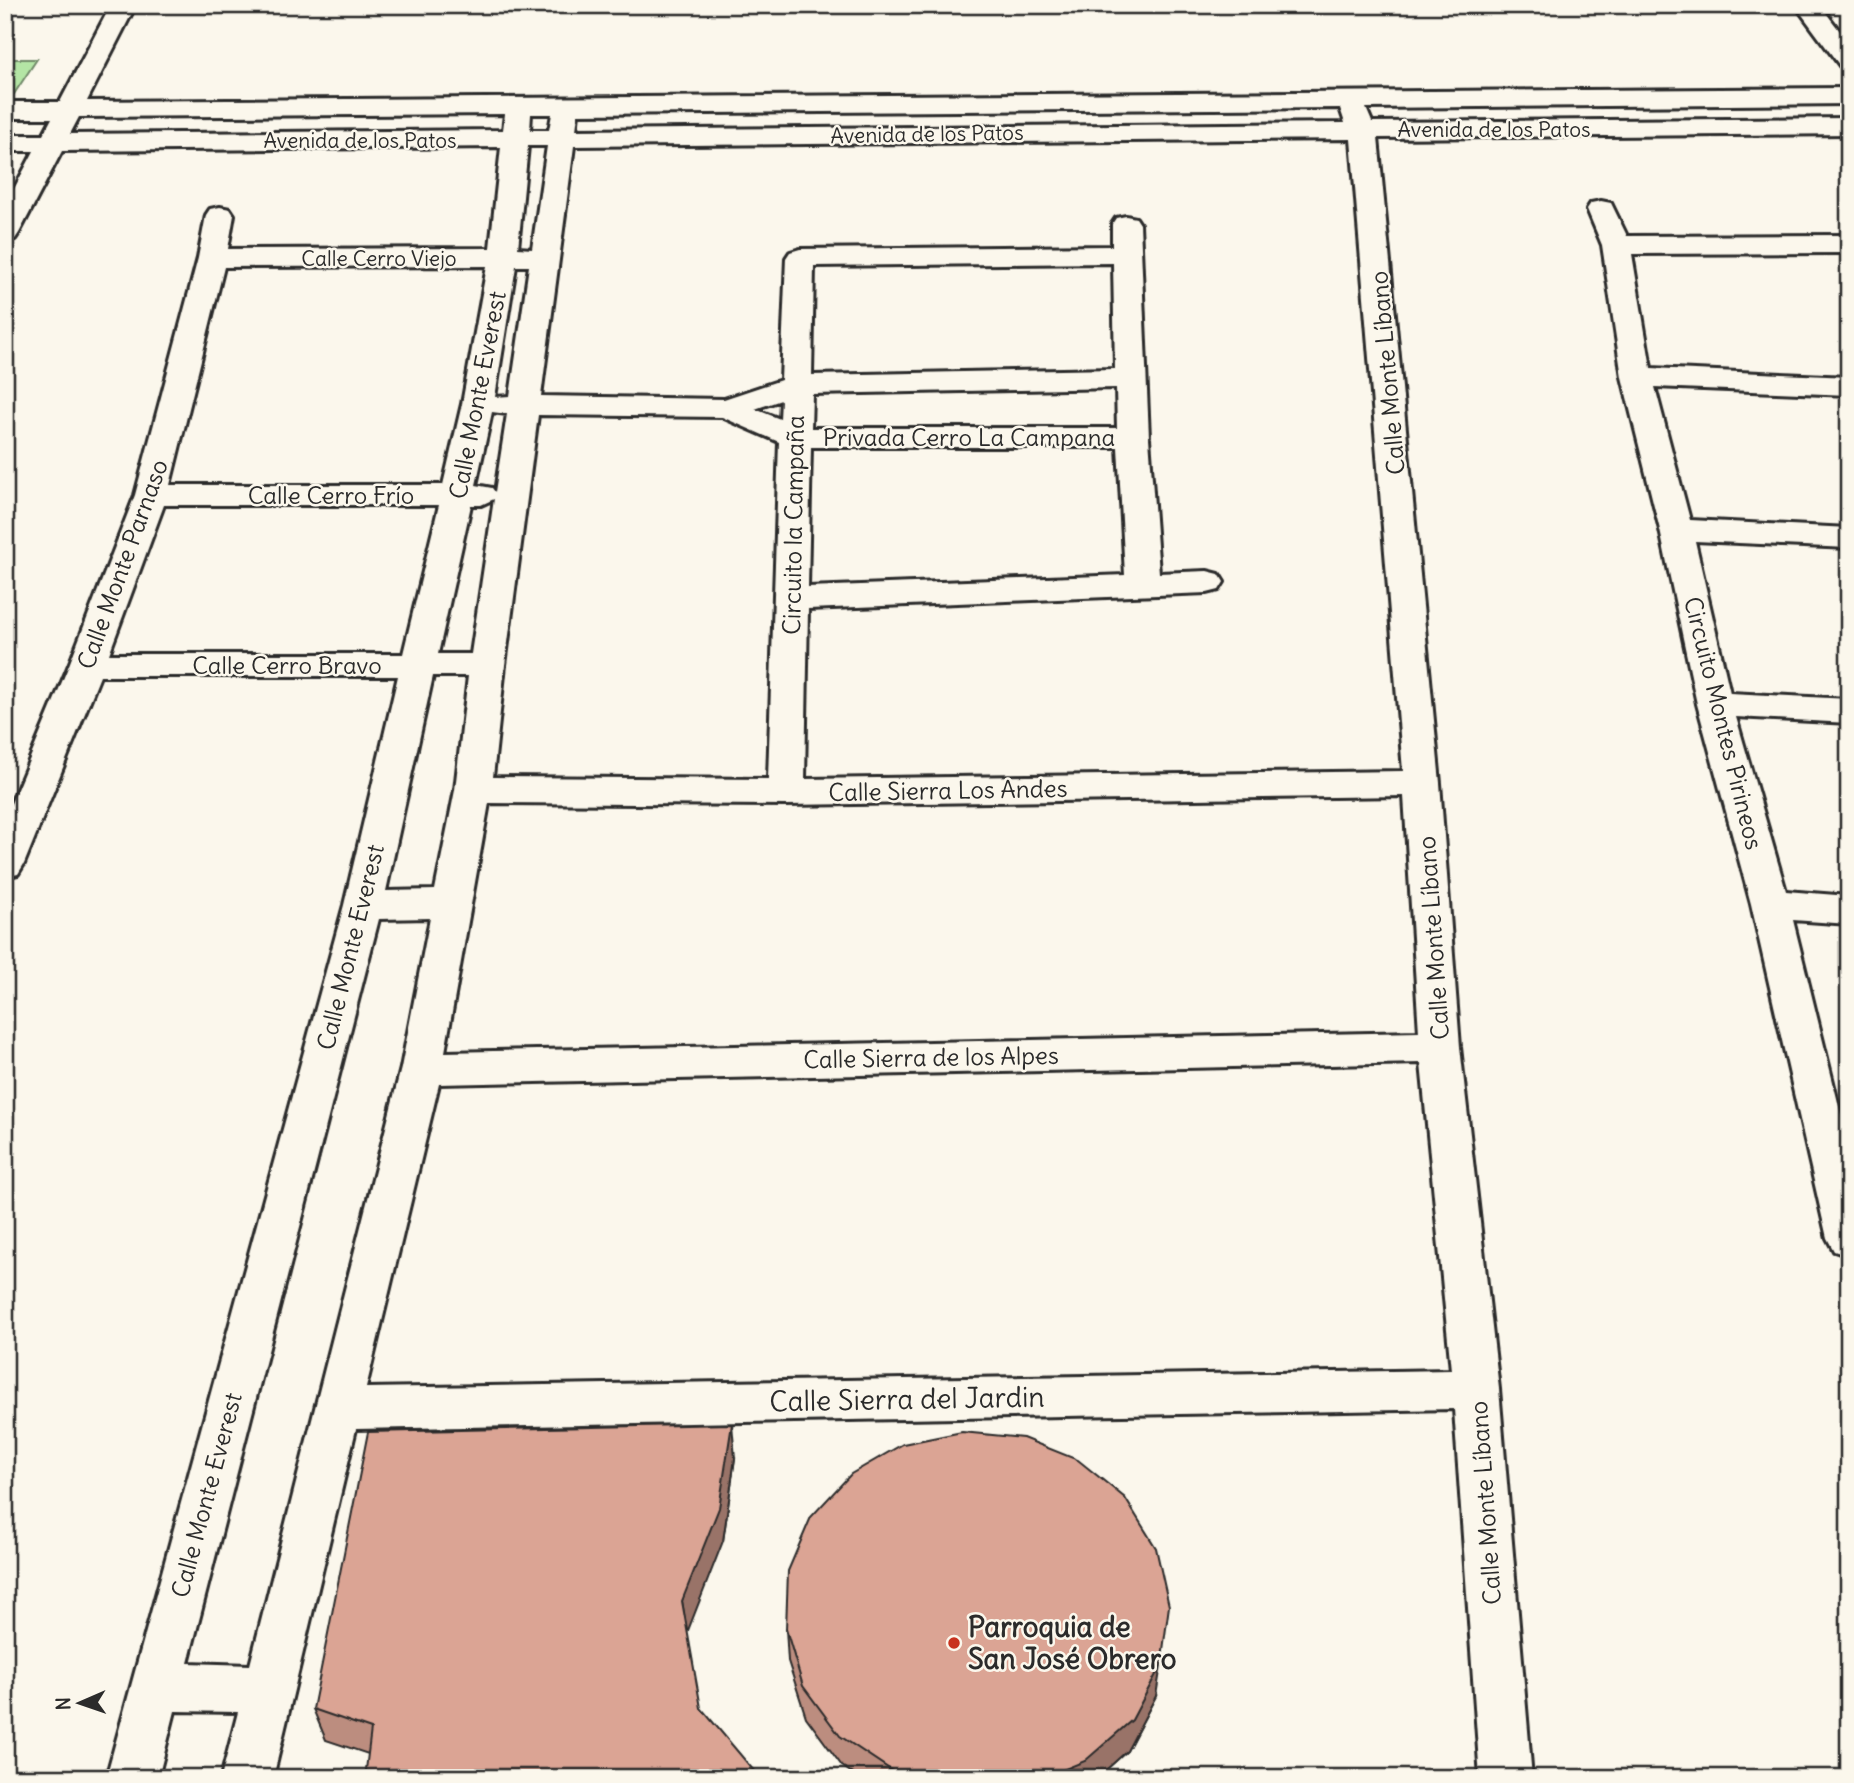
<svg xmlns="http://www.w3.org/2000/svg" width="1854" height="1783" font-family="Delius,sans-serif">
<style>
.green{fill:#b4e5a5;stroke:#708868;stroke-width:2}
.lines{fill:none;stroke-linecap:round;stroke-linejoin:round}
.minor-casing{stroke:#2b2b2b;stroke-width:6}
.minor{fill:#fbf7ec;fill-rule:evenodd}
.wall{fill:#bc8d7f;stroke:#2b2b2b;stroke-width:2}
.shaded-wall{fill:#997368;stroke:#2b2b2b;stroke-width:2}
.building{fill:#dba494;stroke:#2b2b2b;stroke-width:2}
.poi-dot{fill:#c8321e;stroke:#fbf7ec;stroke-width:2.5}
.labels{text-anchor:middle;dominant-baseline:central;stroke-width:5;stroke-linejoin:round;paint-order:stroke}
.far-street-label{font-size:21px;fill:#2b2b2b;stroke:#fbf7ec}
.street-label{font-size:24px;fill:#2b2b2b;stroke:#fbf7ec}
.near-street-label{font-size:28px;fill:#2b2b2b;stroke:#fbf7ec}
.near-poi-label{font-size:28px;font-weight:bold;fill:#2b2b2b;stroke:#fbf7ec;text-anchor:start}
</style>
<rect width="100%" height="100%" fill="#fbf7ec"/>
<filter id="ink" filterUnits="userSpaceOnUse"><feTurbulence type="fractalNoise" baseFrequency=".0143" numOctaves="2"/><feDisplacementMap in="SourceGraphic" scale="14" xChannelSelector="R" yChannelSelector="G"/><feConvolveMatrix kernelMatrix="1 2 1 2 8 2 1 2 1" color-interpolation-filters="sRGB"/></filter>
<g filter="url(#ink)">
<path class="green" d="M5 59H37L14 94H5Z"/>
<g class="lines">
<defs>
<path id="minor" d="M111 5H136L87 101 1849 88V104L1366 108 1372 122 1849 118V134L1378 138 1440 783 1460 1047 1499 1389 1532 1778H1480L1454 1409 356 1429 273 1778H221L238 1712 175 1711 158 1778H106L344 905 398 676H100L24 864 18 874 5 877V818L69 665 135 495 198 258 206 215 210 209 220 207 230 209 234 215 228 249 490 248 501 147 62 151 19 233 15 239 5 241V206L34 151H5V135H43L52 118H5V102H60ZM1340 108 1345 123 576 130 578 114ZM505 114 503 130 70 134 79 117ZM531 114H552L549 130H530ZM1351 139 1403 771 805 779 808 609 1207 593 1219 590 1224 582 1219 574 1207 571 1159 573 1149 438 1140 224 1136 218 1126 216 1116 218 1112 224V246L800 249 790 252 786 258 781 380 724 399 541 396 574 146ZM528 146H547L532 249 518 248ZM1113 263 1115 369 812 375 814 266ZM487 266 462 404 443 485H170L224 267ZM516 266H529L510 396 495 397ZM1116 388 1117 428H811L812 394ZM781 400 780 419 755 409ZM492 412 507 414 495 492 492 488 476 485ZM538 415 722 417 779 442 768 779 493 777 505 665ZM811 447H1118L1125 575 808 587ZM494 499 471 654H438L471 505H481ZM164 505H439L403 654H109ZM433 676H468L455 790 435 890 386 891ZM1404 796 1419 1032 445 1052 489 803 786 805ZM430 918 401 1068 250 1665 188 1663 379 919ZM1421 1063 1451 1370 366 1388 439 1084Z
M1795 5H1820L1849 43V69L1840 66Z
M1601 201 1611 203 1627 236 1849 235V253L1632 254 1651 368 1849 377V395L1655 387 1690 520 1849 528V548L1695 541 1730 693 1849 699V723L1736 717 1786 891 1849 896V924L1793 920 1849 1147V1256L1834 1251 1827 1238 1751 904 1697 704 1660 530 1622 377 1602 245 1587 209 1591 203Z"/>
</defs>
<use href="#minor" class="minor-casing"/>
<use href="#minor" class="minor"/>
</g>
<path class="wall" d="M735 1458 723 1541 368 1754 326 1740 313 1709Z
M786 1629 1156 1696 1127 1751 1097 1778H859L842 1766 806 1717 788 1661Z"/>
<path class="shaded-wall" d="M732 1424 735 1458 723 1541 687 1633 682 1601Z
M1161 1665 1156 1696 1127 1751 1097 1778H1043Z"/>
<path class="building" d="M732 1424 719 1508 682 1601 701 1708 760 1778H365L371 1729 313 1709 368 1432Z
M962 1432 1023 1438 1078 1460 1125 1498 1156 1548 1169 1606 1161 1665 1132 1720 1085 1761 1043 1778H916L894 1772 840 1736 803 1686 786 1629 788 1571 811 1517 851 1474 903 1444Z"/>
</g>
<circle class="poi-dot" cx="954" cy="1643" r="7"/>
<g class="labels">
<g class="far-street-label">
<text x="1494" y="129">Avenida de los Patos</text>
<text transform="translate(927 134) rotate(-1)">Avenida de los Patos</text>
<text x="360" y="140">Avenida de los Patos</text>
<text x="379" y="258">Calle Cerro Viejo</text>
</g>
<g class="street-label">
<text transform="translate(1387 373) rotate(-95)">Calle Monte Líbano</text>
<text transform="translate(477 395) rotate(-79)">Calle Monte Everest</text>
<text x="969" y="437">Privada Cerro La Campana</text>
<text x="331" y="495">Calle Cerro Frío</text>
<text transform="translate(793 525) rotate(-89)">Circuito la Campaña</text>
<text transform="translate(122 564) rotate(-70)">Calle Monte Parnaso</text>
<text x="287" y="665">Calle Cerro Bravo</text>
<text transform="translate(1724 723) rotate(76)">Circuito Montes Pirineos</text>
<text transform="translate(948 790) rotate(-1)">Calle Sierra Los Andes</text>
<text transform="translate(1433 938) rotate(-94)">Calle Monte Líbano</text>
<text transform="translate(350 947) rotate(-76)">Calle Monte Everest</text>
<text transform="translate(931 1057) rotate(-1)">Calle Sierra de los Alpes</text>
<text transform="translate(206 1495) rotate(-75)">Calle Monte Everest</text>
<text transform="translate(1485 1503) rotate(-94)">Calle Monte Líbano</text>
</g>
<g class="near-street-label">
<text transform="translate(907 1399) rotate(-1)">Calle Sierra del Jardin</text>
</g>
<g class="near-poi-label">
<text x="968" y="1627">Parroquia de<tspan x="968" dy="32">San José Obrero</tspan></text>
</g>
</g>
<rect width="1854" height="1783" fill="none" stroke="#fbf7ec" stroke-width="28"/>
<rect x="14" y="14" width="1826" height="1755" fill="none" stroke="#2b2b2b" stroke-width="2.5" filter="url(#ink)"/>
<g transform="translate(80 1703) rotate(268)" stroke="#fbf7ec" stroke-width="5" paint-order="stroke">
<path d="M0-5L12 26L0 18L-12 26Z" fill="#2b2b2b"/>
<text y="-10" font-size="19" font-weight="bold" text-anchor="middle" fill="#2b2b2b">N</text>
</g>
</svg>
